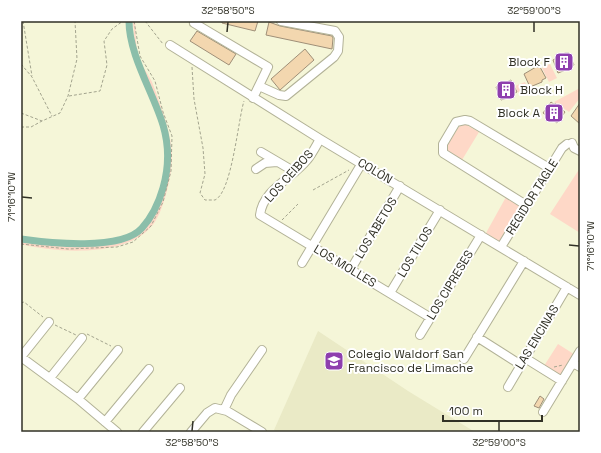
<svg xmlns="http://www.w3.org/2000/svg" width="601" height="453" font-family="'Space Grotesk',sans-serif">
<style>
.built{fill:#eaeac6}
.green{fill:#fed8c7}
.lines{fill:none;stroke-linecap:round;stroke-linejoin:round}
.canal{stroke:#8bbeaa;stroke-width:7}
.building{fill:#f3d7af;stroke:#9f8f78}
.minor-casing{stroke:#b2b297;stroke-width:10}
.path{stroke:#a3a48e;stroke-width:1;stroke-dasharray:3 2;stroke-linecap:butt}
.minor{stroke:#fff;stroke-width:8}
.ticks{fill:none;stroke:#313126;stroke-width:1.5}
.labels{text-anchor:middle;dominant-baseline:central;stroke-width:4;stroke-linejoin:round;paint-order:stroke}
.poi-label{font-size:12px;fill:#313126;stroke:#fff;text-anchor:end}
.street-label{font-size:12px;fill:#313126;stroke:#fff}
.neatline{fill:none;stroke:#313126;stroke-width:1.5}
.ticks-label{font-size:10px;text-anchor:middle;fill:#313126}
</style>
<rect width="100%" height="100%" fill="#f5f6d8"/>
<path class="built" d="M318 331 408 391 475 432H278L274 430Z"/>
<path class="green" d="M133 21H135C136 33 135 49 140 60 143 68 148 74 152 82 159 100 166 120 170 139 174 156 171 177 166 194 163 205 158 221 149 229 122 257 56 253 21 244V241L37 244 75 247 112 244 135 236 149 224 153 215 165 179 168 147 153 94 136 58Z
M550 64 557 78 549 82 542 68Z
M525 82 529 92 520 96 515 86Z
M580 88V98L569 112 554 102Z
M465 124 479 132 462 160 448 152 447 146 460 125Z
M580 168V233L550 214Z
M506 197 517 203 520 208 499 242 486 233Z
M558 344 580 358V364L561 377 544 366Z"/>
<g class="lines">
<path class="canal" d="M21 239C49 243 122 251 142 228 152 217 159 202 163 188 169 167 169 145 163 125 153 92 129 55 129 21"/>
</g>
<path class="building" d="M222 21H258L255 31 222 23Z
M269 22 280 26 332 36 333 38 332 49 266 35Z
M197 31 236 54 229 65 190 41Z
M305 49 314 60 280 90 271 79Z
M565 53H569L574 65 570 67 571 68 558 73 553 60Z
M536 67H540L546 78 542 80V82L530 87 524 74Z
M511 80 517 92 513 94 514 96 501 100 496 87Z
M551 102 555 105V103L565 112 557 123 543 113Z
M580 103V124L571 116Z
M540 396 544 399 539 408 534 406Z"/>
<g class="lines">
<defs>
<path id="minor" d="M195 21 194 23 268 67 253 98
M170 45 320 139 580 295
M259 86 279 95 286 96 334 57 338 51 339 37 335 31 281 21
M320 139C316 146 312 154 307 160 292 179 263 189 260 215L431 318
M572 143 574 148 580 151
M261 152 295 172
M256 169 265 163 277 162
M526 205 443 153V144L456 122 465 120 470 121 549 168
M501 247 562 148 567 144
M302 263 362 163
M351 269 400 186
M390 293 440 210
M420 335 481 235
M477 337 521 365
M21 357 78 399 117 432
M21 357 49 322
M525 358 562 381
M464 359 524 261
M573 363 580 367
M50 378 82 338
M508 387 567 287
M78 399 118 350
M224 410 231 395 262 350
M543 412 580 351
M105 422 149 369
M143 432 180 388
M191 432 207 413 215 408 227 411 262 432"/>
</defs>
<use href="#minor" class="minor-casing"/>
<path class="path" d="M23 21 32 76
M145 21 163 44
M21 64 32 77 52 116
M192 67 194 99 203 148 205 174 200 193 205 200H215C232 192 238 120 244 101
M69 96 100 91 107 65 104 41 112 29 123 21
M21 113 42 121 60 113 68 96 77 59 75 21
M21 127H31L42 121
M313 190 349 170
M282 220 298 204
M21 244 68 249 117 247 133 242 151 226 163 202 171 171 172 136 163 112 155 81 140 56 134 21
M21 303 24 302 43 317
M55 325 76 335
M87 334 111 346
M554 367 563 365"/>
<use href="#minor" class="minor"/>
</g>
<path class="ticks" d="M227 32 228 22M534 32V22M22 197 32 198M569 245 579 246M192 431 193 421M499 431V421"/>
<defs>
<symbol id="building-square" viewBox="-11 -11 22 22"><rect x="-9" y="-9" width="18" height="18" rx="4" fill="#8e3eae" stroke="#fff"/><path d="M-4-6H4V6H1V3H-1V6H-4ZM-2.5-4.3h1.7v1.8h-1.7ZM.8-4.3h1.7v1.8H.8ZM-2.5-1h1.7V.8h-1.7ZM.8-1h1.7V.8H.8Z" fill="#fff"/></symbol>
<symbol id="school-square" viewBox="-11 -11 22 22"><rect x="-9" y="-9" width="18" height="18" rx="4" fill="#8e3eae" stroke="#fff"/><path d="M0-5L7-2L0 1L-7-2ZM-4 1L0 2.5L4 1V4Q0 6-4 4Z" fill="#fff"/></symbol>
</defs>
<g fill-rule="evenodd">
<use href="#building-square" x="553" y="51" width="22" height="22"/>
<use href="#building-square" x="495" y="79" width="22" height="22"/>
<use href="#building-square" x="543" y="102" width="22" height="22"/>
<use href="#school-square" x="323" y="350" width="22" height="22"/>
</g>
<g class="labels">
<g class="poi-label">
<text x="550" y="62">Block F</text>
<text x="520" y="90" text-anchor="start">Block H</text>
<text x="540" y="113">Block A</text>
<text x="348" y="354" text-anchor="start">Colegio Waldorf San<tspan x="348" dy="14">Francisco de Limache</tspan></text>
</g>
<g class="street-label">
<text transform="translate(375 171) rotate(31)">COLÓN</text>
<text transform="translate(289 176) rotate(-48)">LOS CEIBOS</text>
<text transform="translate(532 197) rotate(-58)">REGIDOR TAGLE</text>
<text transform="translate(376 228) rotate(-59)">LOS ABETOS</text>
<text transform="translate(415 252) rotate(-59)">LOS TILOS</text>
<text transform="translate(345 266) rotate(31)">LOS MOLLES</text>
<text transform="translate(450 285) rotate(-59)">LOS CIPRESES</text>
<text transform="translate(537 337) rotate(-59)">LAS ENCINAS</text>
</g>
</g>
<rect width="601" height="453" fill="none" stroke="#ffffff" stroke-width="44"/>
<path d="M443 415v6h99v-6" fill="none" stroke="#313126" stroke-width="2"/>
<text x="449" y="415" font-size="12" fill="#313126" stroke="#ffffff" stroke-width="3" paint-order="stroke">100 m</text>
<rect x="22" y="22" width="557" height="409" class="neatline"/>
<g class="ticks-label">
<text x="228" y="14">32°58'50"S</text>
<text x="534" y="14">32°59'00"S</text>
<text transform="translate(11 197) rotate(-90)" y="4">71°16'10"W</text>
<text transform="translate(590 246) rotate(-90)" y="4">71°16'10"W</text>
<text x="192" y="446">32°58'50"S</text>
<text x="499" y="446">32°59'00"S</text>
</g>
</svg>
